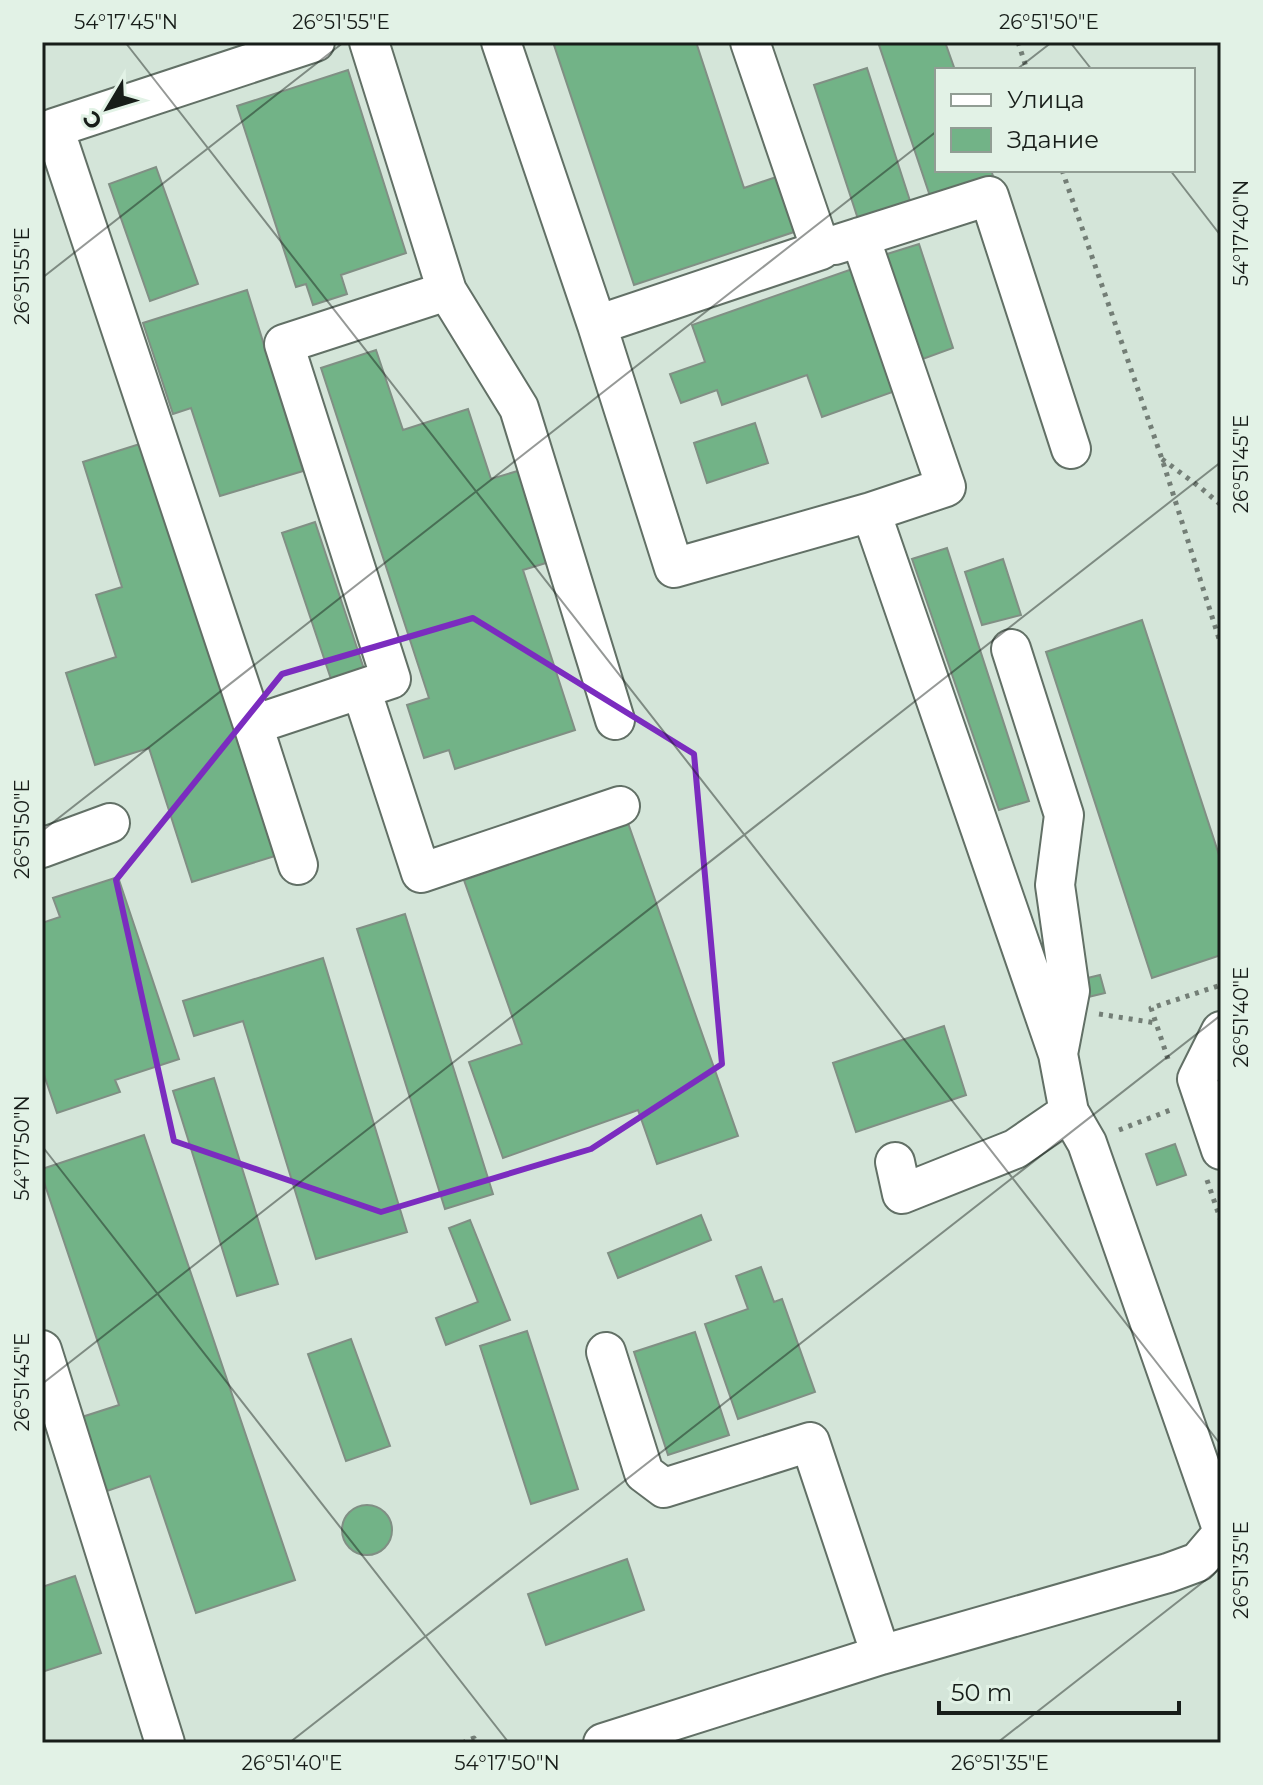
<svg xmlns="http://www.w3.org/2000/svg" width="1263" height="1785" font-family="Montserrat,sans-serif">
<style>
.building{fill:#72b387;stroke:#808f84;stroke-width:2}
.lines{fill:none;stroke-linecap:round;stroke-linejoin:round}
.minor-casing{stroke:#627066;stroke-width:42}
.path{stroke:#737e76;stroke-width:5;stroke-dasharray:4 6;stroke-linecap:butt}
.minor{stroke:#fff;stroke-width:38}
.marked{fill:none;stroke:#7b2cbf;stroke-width:6;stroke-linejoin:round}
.ticks{fill:none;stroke:#171d19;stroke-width:2;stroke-opacity:0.45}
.neatline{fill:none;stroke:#171d19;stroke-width:3}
.ticks-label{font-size:20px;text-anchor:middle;fill:#171d19}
</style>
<rect width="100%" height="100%" fill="#d4e5d9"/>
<path class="building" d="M553 42H696L744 188 779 176 797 231 634 285Z
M878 42H945L955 70H937V170H991L994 179 931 199Z
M867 68 912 207 859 222 814 85Z
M348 70 406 253 341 275 347 294 313 305 306 284 296 287 237 106Z
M156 167 198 284 150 301 109 184Z
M919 244 953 348 920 360 884 255Z
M858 267 901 389 822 417 807 375 722 405 717 390 681 403 670 374 705 362 692 325Z
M247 290 303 471 220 496 191 408 173 414 143 323Z
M376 350 403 430 468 409 491 479 531 467 559 559 523 570 575 730 455 769 449 750 424 758 407 705 429 698 321 368Z
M755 423 768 463 707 483 694 443Z
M146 442 278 855 192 882 149 748 95 765 66 673 116 657 96 595 122 587 83 462Z
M315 522 365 672 332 682 282 533Z
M947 548 1029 801 999 810 912 559Z
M1003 559 1021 615 982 625 965 572Z
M1142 620 1221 861V955L1152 978 1046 652Z
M628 823 738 1136 657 1164 638 1110 503 1158 469 1062 522 1044 464 880Z
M118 877 179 1059 115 1080 120 1092 57 1113 42 1069V923L60 917 53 898Z
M405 914 493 1194 445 1209 357 929Z
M323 958 407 1232 316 1259 243 1021 194 1036 183 1001Z
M1100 975 1105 993 1084 998 1079 980Z
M944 1026 966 1095 856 1132 833 1063Z
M214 1078 278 1284 237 1296 173 1091Z
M144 1135 295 1580 196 1613 150 1476 107 1491 82 1417 119 1405 42 1176V1169Z
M1175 1144 1186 1175 1157 1185 1146 1154Z
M701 1215 711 1240 618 1278 608 1253Z
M470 1220 510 1320 446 1345 436 1318 478 1302 449 1228Z
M761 1267 774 1302 782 1299 815 1392 738 1419 705 1324 748 1309 736 1276Z
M527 1331 578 1489 531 1504 480 1346Z
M695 1332 729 1435 668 1455 634 1352Z
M351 1339 390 1446 346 1461 308 1354Z
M342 1530a25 25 0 1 1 50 0a25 25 0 1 1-50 0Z
M627 1559 644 1610 546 1645 528 1594Z
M75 1576 101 1653 42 1672V1587Z"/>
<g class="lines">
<defs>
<path id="minor" d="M369 42 447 291 519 408 615 720
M501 42 597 325 821 250 750 42
M54 128 315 42
M42 133 54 128 253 725 298 865
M835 245 989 196 1071 449
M597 325 674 568 871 512 946 487 860 237
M871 512 1058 1054 1069 1112 1087 1143 1221 1526
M1011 649 1064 815 1055 885 1070 991 1058 1054
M361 689 421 873 620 806
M253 725 391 679 284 344 447 291
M42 848 110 823
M1221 1031 1197 1079 1221 1150
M895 1162 902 1194 1015 1149 1069 1112
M42 1350 165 1743
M606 1352 644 1473 664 1488 810 1442 881 1655
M603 1743 881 1655 1168 1573 1198 1562 1221 1535"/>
</defs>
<use href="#minor" class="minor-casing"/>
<path class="path" d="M1018 42 1027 70
M1062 170 1162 459 1221 645
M1162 459 1201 488 1221 505
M1099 1014 1156 1023
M1168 1059 1151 1008 1221 985
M1119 1130 1173 1109
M1207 1180 1221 1221
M462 1743 474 1738 476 1743"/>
<use href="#minor" class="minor"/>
</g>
<path class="marked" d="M473 618 694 754 722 1064 591 1149 381 1212 174 1141 116 880 282 674Z"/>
<path class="ticks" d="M125 42 1221 1445M1070 42 1092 70M1016 70 1052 42M1170 170 1221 236M42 278 344 42M42 831 937 131M42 1146 509 1743M42 1384 1221 462M289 1743 1221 1015M997 1743 1221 1568"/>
<rect width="1263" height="1785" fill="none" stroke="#e2f2e6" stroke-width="88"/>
<rect x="935" y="68" width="260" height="104" fill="#e2f2e6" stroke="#919d94" stroke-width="2"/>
<rect x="951" y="94" width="40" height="12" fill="#ffffff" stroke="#919d94" stroke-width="2"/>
<text x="1007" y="108" font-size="24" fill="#171d19">Улица</text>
<rect x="951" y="128" width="40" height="24" fill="#72b387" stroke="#919d94" stroke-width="2"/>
<text x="1007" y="148" font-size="24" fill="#171d19">Здание</text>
<g transform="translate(108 108) rotate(232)" stroke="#e2f2e6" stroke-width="6" paint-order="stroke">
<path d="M0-6L14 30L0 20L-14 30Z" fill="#171d19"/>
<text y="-12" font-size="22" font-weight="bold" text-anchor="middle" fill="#171d19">С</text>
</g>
<path d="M939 1701v12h240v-12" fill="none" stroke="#171d19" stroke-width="4"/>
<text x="951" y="1701" font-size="24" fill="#171d19" stroke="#e2f2e6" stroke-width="6" paint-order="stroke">50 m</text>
<rect x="44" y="44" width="1175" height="1697" class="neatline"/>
<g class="ticks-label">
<text x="126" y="29">54°17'45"N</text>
<text x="341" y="29">26°51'55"E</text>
<text x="1049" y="29">26°51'50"E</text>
<text transform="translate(1241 233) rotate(-90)" y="7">54°17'40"N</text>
<text transform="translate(22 276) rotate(-90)" y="7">26°51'55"E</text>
<text transform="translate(1241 464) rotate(-90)" y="7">26°51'45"E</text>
<text transform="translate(22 829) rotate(-90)" y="7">26°51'50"E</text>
<text transform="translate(1241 1017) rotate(-90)" y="7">26°51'40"E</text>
<text transform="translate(22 1148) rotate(-90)" y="7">54°17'50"N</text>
<text transform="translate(22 1382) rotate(-90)" y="7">26°51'45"E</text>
<text transform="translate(1241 1570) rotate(-90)" y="7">26°51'35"E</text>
<text x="292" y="1770">26°51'40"E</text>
<text x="507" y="1770">54°17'50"N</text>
<text x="1000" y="1770">26°51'35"E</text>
</g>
</svg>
